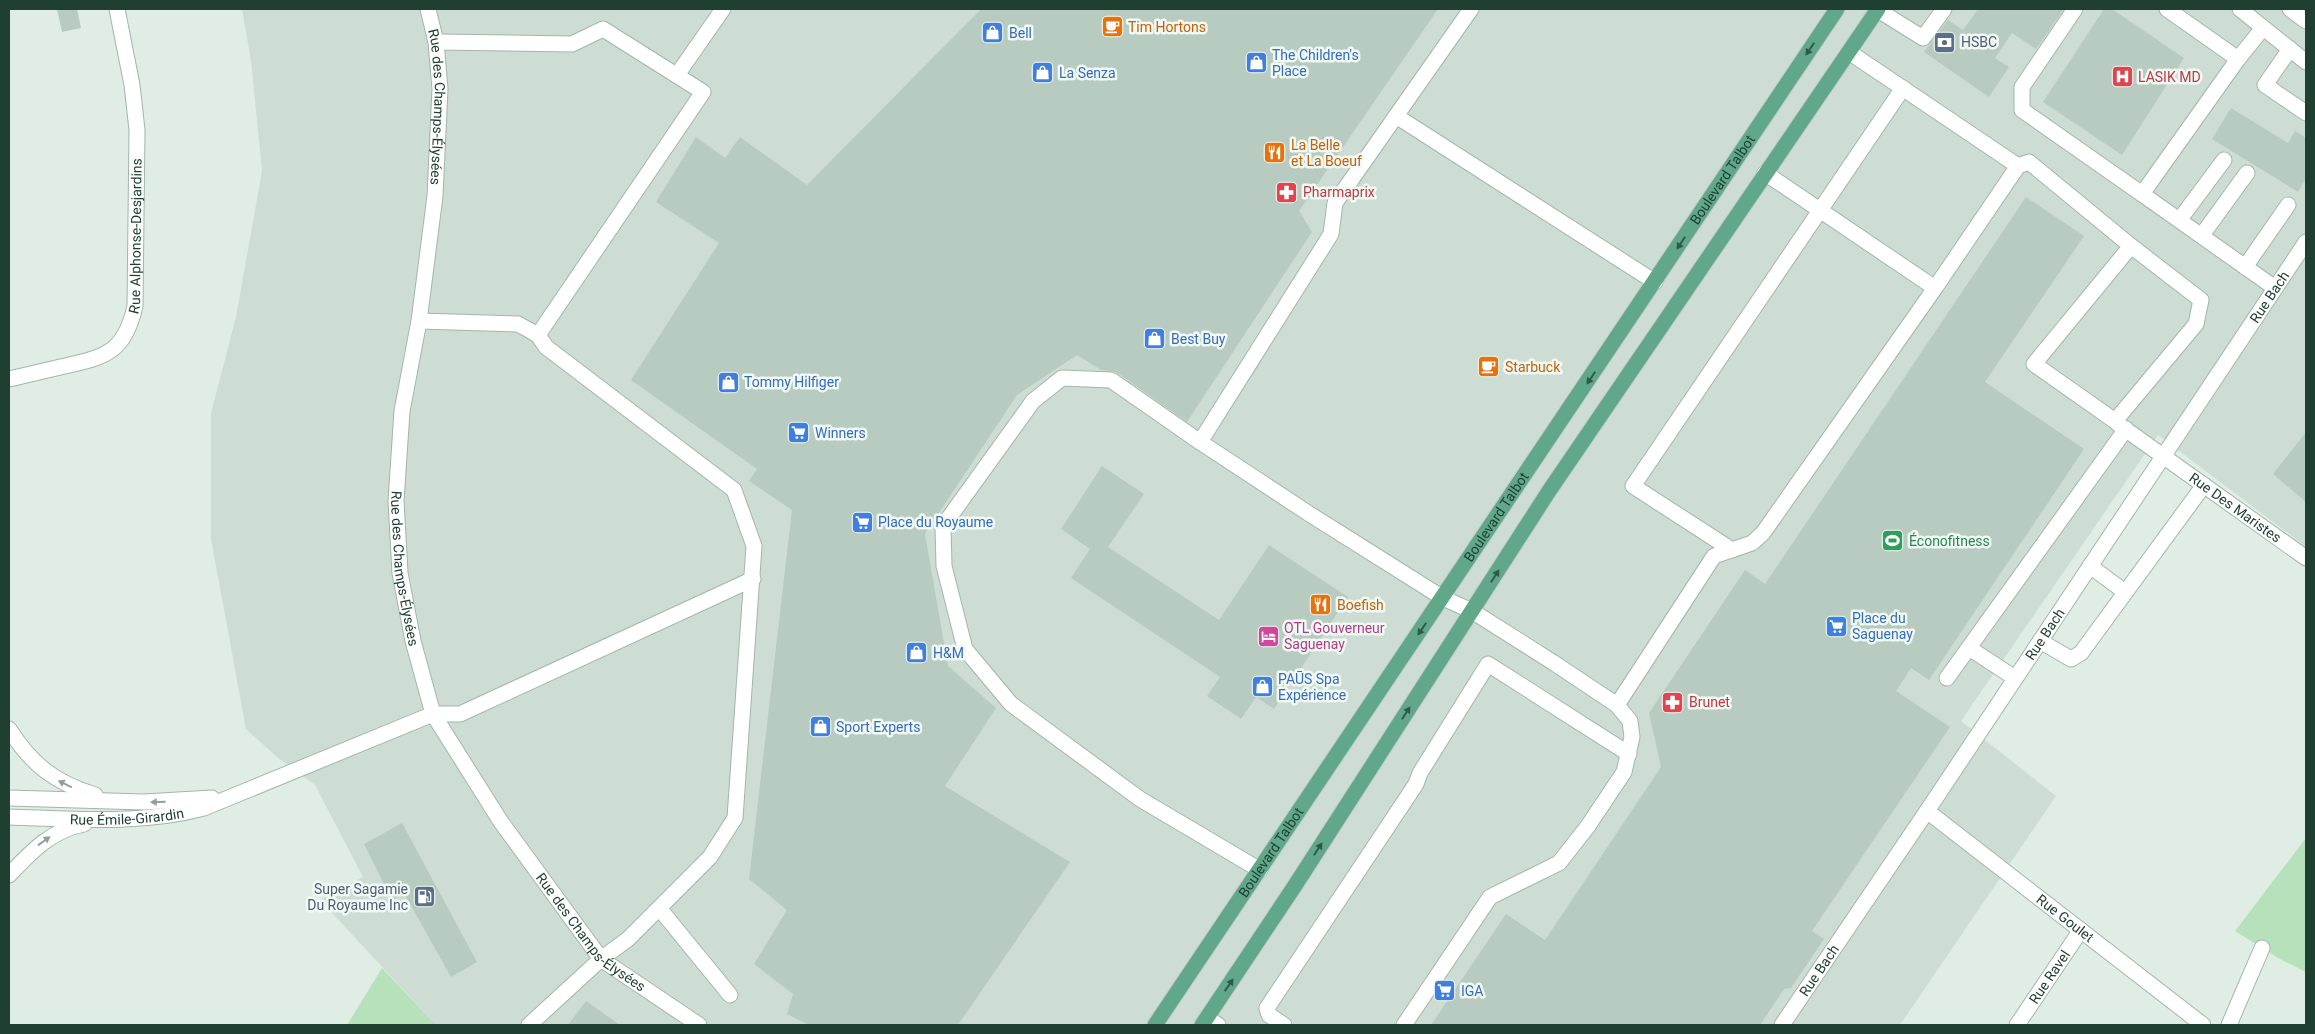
<svg xmlns="http://www.w3.org/2000/svg" width="2315" height="1034" font-family="Roboto,sans-serif">
<style>
.built{fill:#ceddd4}
.green{fill:#b7e1bb}
.building{fill:#b8cbc0}
.lines{fill:none;stroke-linecap:round;stroke-linejoin:round}
.minor-casing{stroke:#a2b6ab;stroke-width:17}
.major-casing{stroke:#c0cac5;stroke-width:17}
.minor{stroke:#fff;stroke-width:15}
.major{stroke:#60a889;stroke-width:15}
.oneway{fill:#2f5a47}
.oneway2{fill:#8fa098}
.labels{text-anchor:middle;dominant-baseline:central;stroke-width:5;stroke-linejoin:round;paint-order:stroke}
.food-label{font-size:14px;fill:#c56008;stroke:#f1f9f4;text-anchor:start}
.shop-label{font-size:14px;fill:#366cbe;stroke:#f1f9f4;text-anchor:start}
.service-label{font-size:14px;fill:#4e5e75;stroke:#f1f9f4;text-anchor:start}
.health-label{font-size:14px;fill:#be3a42;stroke:#f1f9f4;text-anchor:start}
.street-label{font-size:14px;fill:#1f4031;stroke:#f1f9f4}
.leisure-label{font-size:14px;fill:#27864d;stroke:#f1f9f4;text-anchor:start}
.hotel-label{font-size:14px;fill:#b23c85;stroke:#f1f9f4;text-anchor:start}
</style>
<rect width="100%" height="100%" fill="#e0ede5"/>
<path class="built" d="M242 9H2306V547L2158 435 1961 721 2056 796 1900 1025H436L320 900 363 877 315 785 277 757 246 729 211 539V413L236 317 262 171 251 61Z"/>
<path class="green" d="M2306 838V972L2278 958 2235 931Z
M382 968 436 1025H347Z"/>
<path class="building" d="M57 9H77L81 28 62 32Z
M981 9H1438L1299 211 1312 232 1187 422 1116 372 1101 370 1077 355 1017 395 925 534 948 666 996 708 945 786 1070 862 958 1025H809L787 1014 793 994 754 964 787 910 749 879 792 510 749 481 757 469 631 380 719 243 656 202 696 137 725 158 740 137 807 185Z
M1978 9H2064L2036 49 2012 33 1995 58 2009 67 1989 97 1924 52 1948 20 1963 30Z
M2104 9H2112L2184 58 2122 155 2043 102Z
M2231 108 2288 143 2295 131 2306 138V178L2298 192 2212 139Z
M2026 197 2084 236 1985 382 2084 449 1929 680 1911 668 1896 691 1950 727 1812 931 1824 939 1791 988 1784 989 1760 1025H1431L1506 914 1545 940 1661 767 1649 713 1745 570 1765 584Z
M2306 432V502L2273 474Z
M1102 466 1144 494 1108 547 1219 620 1269 545 1348 597 1274 709 1256 697 1241 719 1207 696 1220 677 1071 578 1090 549 1061 529Z
M402 823 477 962 451 977 404 893 392 900 364 844Z
M586 1001 620 1025H568Z"/>
<g class="lines">
<defs>
<g id="minor">
<path id="s1" d="M428 9 436 42 440 89 435 196 419 321 402 411 396 501 400 573 413 641 433 714 501 822 601 959 699 1025"/>
<path d="M2075 9 2022 87V110L2142 194 2238 59 2263 28"/>
<path d="M2167 9 2238 59"/>
<path d="M2240 9 2306 62"/>
<path d="M2290 9 2306 21"/>
<path d="M1878 10 1923 38 1944 9"/>
<path d="M2290 49 2265 85 2306 113"/>
<path d="M1849 52 2018 166 1935 288"/>
<path d="M677 75 723 9"/>
<path d="M1396 116 1655 282"/>
<path d="M2018 166 2029 162 2131 246 2201 300 2196 324 2115 421 2034 364 2131 246"/>
<path d="M2142 194 2275 288"/>
<path d="M2180 219 2224 160"/>
<path d="M2202 235 2247 173"/>
<path d="M2245 267 2288 205"/>
<path d="M419 321 518 324 538 335 703 92 603 29 572 44 436 42"/>
<path id="s2" d="M9 379C28 375 47 370 65 366 107 357 125 351 135 306L137 130 132 85 117 9"/>
<path id="s3" d="M2118 424 2306 558"/>
<path d="M1200 442 1331 234 1335 203 1471 9"/>
<path d="M1732 550 1633 486 1903 88"/>
<path d="M2090 566 2125 592"/>
<path d="M2040 641 2071 659 2081 653 2204 485"/>
<path d="M1969 648 2015 678"/>
<path d="M1947 678 2126 429"/>
<path d="M1617 705 1714 556 1752 543 1763 533 1935 288 1765 173"/>
<path d="M9 729C32 765 54 782 95 795"/>
<path d="M9 798 144 802 212 798"/>
<path id="s4" d="M1927 811 2203 1025"/>
<path id="s5" d="M9 817C74 819 139 825 204 808L433 714H460L753 579"/>
<path d="M1260 870 1140 799 1011 704 965 649 944 566 943 526 1033 401 1062 378 1111 380 1200 442 1311 515 1443 598 1472 611 1554 663 1617 705 1630 721 1632 737 1624 772 1588 826 1559 863 1490 897 1404 1025"/>
<path d="M9 875C31 852 51 830 84 824"/>
<path d="M659 908 730 995"/>
<path d="M1207 1018 1218 1025"/>
<path d="M529 1025 601 959 628 939 710 857 735 818 754 546 734 490 546 347 538 335"/>
<path d="M1284 1025 1269 1015 1267 1008 1416 784 1420 773 1488 664 1629 754"/>
<path id="s6" d="M1782 1025 1927 811 2306 242"/>
<path id="s7" d="M2017 1025 2081 930"/>
<path d="M2229 1025 2262 948"/>
</g>
<g id="major">
<path id="s8" d="M1155 1025 1837 9"/>
<path d="M1202 1025 1296 884 1549 491 1878 9"/>
</g>
</defs>
<use href="#minor" class="minor-casing"/>
<use href="#major" class="major-casing"/>
<use href="#minor" class="minor"/>
<use href="#major" class="major"/>
</g>
<defs><path id="oneway-solid" d="M-6-.8H1V-3.2L6.5 0L1 3.2V.8H-6Z" transform="scale(1.25)"/></defs>
<g class="oneway">
<use href="#oneway-solid" transform="translate(1810 49) rotate(124)"/>
<use href="#oneway-solid" transform="translate(1681 243) rotate(124)"/>
<use href="#oneway-solid" transform="translate(1591 378) rotate(124)"/>
<use href="#oneway-solid" transform="translate(1495 576) rotate(-57)"/>
<use href="#oneway-solid" transform="translate(1422 629) rotate(124)"/>
<use href="#oneway-solid" transform="translate(1406 713) rotate(-57)"/>
<use href="#oneway-solid" transform="translate(1318 849) rotate(-57)"/>
<use href="#oneway-solid" transform="translate(1229 985) rotate(-56)"/>
</g>
<g class="oneway2">
<use href="#oneway-solid" transform="translate(65 784) rotate(-154)"/>
<use href="#oneway-solid" transform="translate(158 802) rotate(179)"/>
<use href="#oneway-solid" transform="translate(44 841) rotate(-36)"/>
</g>
<defs>
<symbol id="cafe-square" viewBox="-11 -11 22 22"><rect x="-9" y="-9" width="18" height="18" rx="4" fill="#e8710a" stroke="#f1f9f4"/><path d="M-5.5-4.5H6V0H3Q3 3.5 0 3.5H-2.5Q-5.5 3.5-5.5 0ZM3-3.2v2h1.7v-2ZM-6 4.5H4V6H-6Z" fill="#fff"/></symbol>
<symbol id="shop-square" viewBox="-11 -11 22 22"><rect x="-9" y="-9" width="18" height="18" rx="4" fill="#3f7fe0" stroke="#f1f9f4"/><path d="M-5-2.5h2.3a2.7 3.5 0 0 1 5.4 0H5L5.5 6h-11ZM-1.5-2.5h3a1.5 2.3 0 0 0-3 0Z" fill="#fff"/></symbol>
<symbol id="bank-square" viewBox="-11 -11 22 22"><rect x="-9" y="-9" width="18" height="18" rx="4" fill="#5c6f8a" stroke="#f1f9f4"/><path d="M-6-4H6V4H-6ZM0-2.3a2.3 2.3 0 1 0 0 4.6a2.3 2.3 0 1 0 0-4.6Z" fill="#fff"/></symbol>
<symbol id="hospital-square" viewBox="-11 -11 22 22"><rect x="-9" y="-9" width="18" height="18" rx="4" fill="#e0444e" stroke="#f1f9f4"/><path d="M-5-5h3v3.5h4V-5h3V5h-3V1.5h-4V5h-3Z" fill="#fff"/></symbol>
<symbol id="restaurant-square" viewBox="-11 -11 22 22"><rect x="-9" y="-9" width="18" height="18" rx="4" fill="#e8710a" stroke="#f1f9f4"/><path d="M-5-6h1v4h1v-4h1v4h1v-4h1v5L-1.5 .5V6h-2V.5L-5-1ZM5-6V6H3V1.5H1.5Q1.5-4 5-6Z" fill="#fff"/></symbol>
<symbol id="pharmacy-square" viewBox="-11 -11 22 22"><rect x="-9" y="-9" width="18" height="18" rx="4" fill="#e0444e" stroke="#f1f9f4"/><path d="M-2-6h4v4h4v4h-4v4h-4v-4h-4v-4h4Z" fill="#fff"/></symbol>
<symbol id="supermarket-square" viewBox="-11 -11 22 22"><rect x="-9" y="-9" width="18" height="18" rx="4" fill="#3f7fe0" stroke="#f1f9f4"/><path d="M-6-5.5h2.5l.6 2H6L4.5 2H-2.5L-4.4-4H-6ZM-1.5 3.2a1.3 1.3 0 1 0 .1 0ZM3 3.2a1.3 1.3 0 1 0 .1 0Z" fill="#fff"/></symbol>
<symbol id="stadium-square" viewBox="-11 -11 22 22"><rect x="-9" y="-9" width="18" height="18" rx="4" fill="#2e9e5b" stroke="#f1f9f4"/><path d="M0-5a6.5 5 0 1 0 0 10a6.5 5 0 1 0 0-10ZM-3.5-1.8h7v3.6h-7Z" fill="#fff"/></symbol>
<symbol id="hotel-square" viewBox="-11 -11 22 22"><rect x="-9" y="-9" width="18" height="18" rx="4" fill="#d1479c" stroke="#f1f9f4"/><path d="M-6-4.5h1.5V1H6V5H4.5V3h-9V5H-6ZM-4 0a1.8 1.8 0 1 1 3.6 0ZM.5 0V-2.5h3Q6-2.5 6 0Z" fill="#fff"/></symbol>
<symbol id="fuel-square" viewBox="-11 -11 22 22"><rect x="-9" y="-9" width="18" height="18" rx="4" fill="#5c6f8a" stroke="#f1f9f4"/><path d="M-5.5-6h7V0h2V4h1.3V-2.5L3-4.5l.8-.8L6-3V5H2.5V1h-1V6h-7ZM-4.2-4.7v3.2H.2V-4.7Z" fill="#fff"/></symbol>
</defs>
<g fill-rule="evenodd">
<use href="#cafe-square" x="1100" y="14" width="25" height="25"/>
<use href="#shop-square" x="980" y="20" width="25" height="25"/>
<use href="#bank-square" x="1932" y="30" width="25" height="25"/>
<use href="#shop-square" x="1244" y="50" width="25" height="25"/>
<use href="#shop-square" x="1030" y="60" width="25" height="25"/>
<use href="#hospital-square" x="2110" y="64" width="25" height="25"/>
<use href="#restaurant-square" x="1262" y="140" width="25" height="25"/>
<use href="#pharmacy-square" x="1274" y="180" width="25" height="25"/>
<use href="#shop-square" x="1142" y="326" width="25" height="25"/>
<use href="#cafe-square" x="1476" y="354" width="25" height="25"/>
<use href="#shop-square" x="716" y="370" width="25" height="25"/>
<use href="#supermarket-square" x="786" y="420" width="25" height="25"/>
<use href="#supermarket-square" x="850" y="510" width="25" height="25"/>
<use href="#stadium-square" x="1880" y="528" width="25" height="25"/>
<use href="#restaurant-square" x="1308" y="592" width="25" height="25"/>
<use href="#supermarket-square" x="1824" y="614" width="25" height="25"/>
<use href="#hotel-square" x="1256" y="624" width="25" height="25"/>
<use href="#shop-square" x="904" y="640" width="25" height="25"/>
<use href="#shop-square" x="1250" y="674" width="25" height="25"/>
<use href="#pharmacy-square" x="1660" y="690" width="25" height="25"/>
<use href="#shop-square" x="808" y="714" width="25" height="25"/>
<use href="#fuel-square" x="412" y="884" width="25" height="25"/>
<use href="#supermarket-square" x="1432" y="978" width="25" height="25"/>
</g>
<g class="labels">
<g class="food-label">
<text x="1128" y="27">Tim Hortons</text>
<text x="1291" y="145">La Belle<tspan x="1291" dy="16">et La Boeuf</tspan></text>
<text x="1505" y="367">Starbuck</text>
<text x="1337" y="605">Boefish</text>
</g>
<g class="shop-label">
<text x="1009" y="33">Bell</text>
<text x="1272" y="55">The Children's<tspan x="1272" dy="16">Place</tspan></text>
<text x="1059" y="73">La Senza</text>
<text x="1171" y="339">Best Buy</text>
<text x="744" y="382">Tommy Hilfiger</text>
<text x="815" y="433">Winners</text>
<text x="878" y="522">Place du Royaume</text>
<text x="1852" y="618">Place du<tspan x="1852" dy="16">Saguenay</tspan></text>
<text x="933" y="653">H&amp;M</text>
<text x="1278" y="679">PAŪS Spa<tspan x="1278" dy="16">Expérience</tspan></text>
<text x="836" y="727">Sport Experts</text>
<text x="1461" y="991">IGA</text>
</g>
<g class="service-label">
<text x="1961" y="42">HSBC</text>
<text x="408" y="889" text-anchor="end">Super Sagamie<tspan x="408" dy="16">Du Royaume Inc</tspan></text>
</g>
<g class="health-label">
<text x="2138" y="77">LASIK MD</text>
<text x="1303" y="192">Pharmaprix</text>
<text x="1689" y="702">Brunet</text>
</g>
<g class="street-label">
<text stroke="none"><textPath href="#s1" startOffset="99">Rue des Champs-Élysées</textPath></text>
<text stroke="none"><textPath href="#s8" startOffset="1018">Boulevard Talbot</textPath></text>
<text stroke="none"><textPath href="#s2" startOffset="228">Rue Alphonse-Desjardins</textPath></text>
<text stroke="none"><textPath href="#s6" startOffset="876">Rue Bach</textPath></text>
<text stroke="none"><textPath href="#s3" startOffset="144">Rue Des Maristes</textPath></text>
<text stroke="none"><textPath href="#s8" startOffset="612">Boulevard Talbot</textPath></text>
<text stroke="none"><textPath href="#s1" startOffset="564">Rue des Champs-Élysées</textPath></text>
<text stroke="none"><textPath href="#s6" startOffset="471">Rue Bach</textPath></text>
<text stroke="none"><textPath href="#s5" startOffset="118">Rue Émile-Girardin</textPath></text>
<text stroke="none"><textPath href="#s8" startOffset="208">Boulevard Talbot</textPath></text>
<text stroke="none"><textPath href="#s4" startOffset="175">Rue Goulet</textPath></text>
<text stroke="none"><textPath href="#s1" startOffset="984">Rue des Champs-Élysées</textPath></text>
<text stroke="none"><textPath href="#s6" startOffset="66">Rue Bach</textPath></text>
<text stroke="none"><textPath href="#s7" startOffset="58">Rue Ravel</textPath></text>
</g>
<g class="leisure-label">
<text x="1909" y="541">Éconofitness</text>
</g>
<g class="hotel-label">
<text x="1284" y="628">OTL Gouverneur<tspan x="1284" dy="16">Saguenay</tspan></text>
</g>
</g>
<rect width="2315" height="1034" fill="none" stroke="#1f4031" stroke-width="20"/>
</svg>
